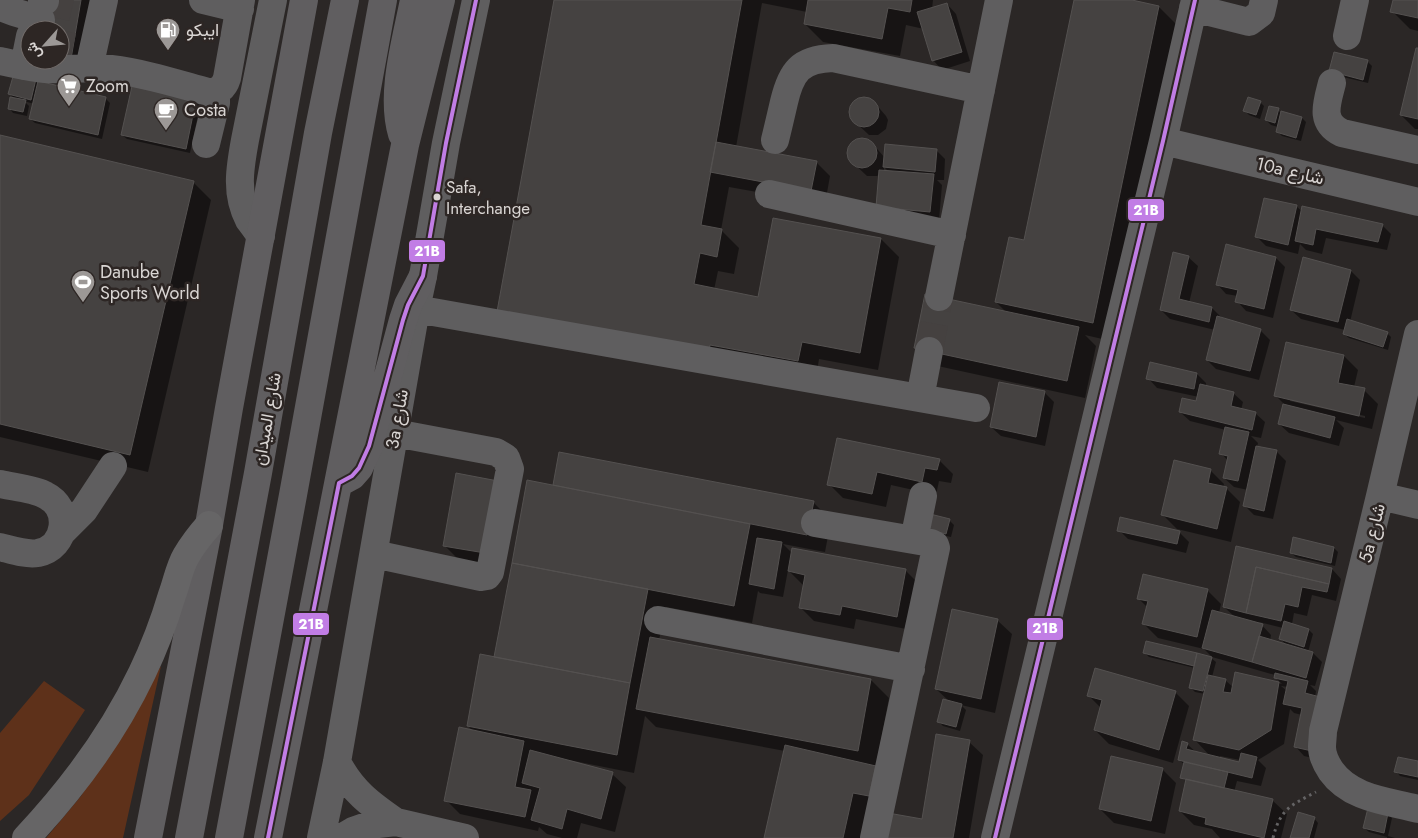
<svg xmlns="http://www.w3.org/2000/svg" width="1418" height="838" font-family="Jost,Vazirmatn,sans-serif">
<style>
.green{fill:#5e311a}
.shadow{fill:#0007;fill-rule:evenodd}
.building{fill:#454241;stroke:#545150}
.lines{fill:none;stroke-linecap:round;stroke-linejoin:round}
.minor-tunnel{stroke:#454140;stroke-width:28;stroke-dasharray:28 14;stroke-linecap:butt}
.path{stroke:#646364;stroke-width:3;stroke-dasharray:2.5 4;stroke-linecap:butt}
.minor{stroke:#5f5e5f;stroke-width:28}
.major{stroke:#605e60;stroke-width:28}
.highway{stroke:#666566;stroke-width:28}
.bus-1-casing{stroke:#2d2624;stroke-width:8}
.bus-1{stroke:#c17de5;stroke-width:4}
.bus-dot{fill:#d9d5d3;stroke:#2d2624;stroke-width:2}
.labels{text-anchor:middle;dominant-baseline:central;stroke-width:5;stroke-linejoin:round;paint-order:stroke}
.bus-label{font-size:17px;fill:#d9d5d3;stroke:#2d2624;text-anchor:start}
.poi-label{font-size:18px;fill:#d9d5d3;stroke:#2d2624;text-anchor:start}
.street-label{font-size:18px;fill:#d9d5d3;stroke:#2d2624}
.line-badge{stroke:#2d2624;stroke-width:2}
.badge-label{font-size:14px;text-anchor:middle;font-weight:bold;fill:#fff}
</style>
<rect width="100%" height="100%" fill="#2b2726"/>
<path class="green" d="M161 666 123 838H46L81 796Z
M44 681 85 710 29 795 0 821V733Z"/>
<path class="shadow" d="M46 0H97L85 72 60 60V30Z
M555 0H933L932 9 947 4 956 14 970 61 942 70 933 60 924 29 906 25 900 56 823 42 805 24 807 12 762 3 736 147 816 162 830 176 825 204 729 187 721 230 739 248 734 274 718 271 714 290 759 298 881 239 899 257 878 370 819 359 816 378 515 334Z
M1075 0H1126L1159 7 1177 25 1111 341 1085 335 1096 346 1085 398 933 365 915 347 1007 313 996 302 1025 242Z
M1394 0H1418V31L1410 29 1392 11Z
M1418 49V129H1415L1401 115Z
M1367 61 1372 66 1368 83 1335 75Z
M35 80 37 82 106 99 110 103 102 139 35 123 30 119 34 104 24 101 29 106 27 116 13 113 9 108 15 99 9 93Z
M866 98 874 102 886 116 888 120 886 129 878 135H869L852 119 850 111 854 102 857 100Z
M196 102 200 106 190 153 127 139 122 135Z
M1260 102 1264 106 1260 119 1249 115 1245 111Z
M1278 110 1282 114 1302 118 1306 122 1301 141 1282 136 1277 131 1278 127 1271 125 1266 120Z
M0 136 193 182 211 200 148 472 0 437Z
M864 139 872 143 885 158 936 150 945 159 944 180H937L942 185 939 220 887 216 880 174 877 176H867L850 160 848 156 849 147 855 141ZM884 167 889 172 884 171Z
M1265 199 1297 207 1303 212 1382 225 1391 234 1387 250 1326 238 1322 254 1306 250 1300 244 1298 254 1266 246 1257 237Z
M1188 257 1198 266 1189 303 1212 308 1221 317 1260 330 1270 340 1259 380 1216 369 1207 360 1215 330 1170 319 1161 310Z
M1276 258 1285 267 1273 318 1246 311 1237 301 1238 296 1226 294 1217 284Z
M1304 259 1351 271 1360 280 1350 322 1387 333 1391 337 1388 350 1349 338 1344 334 1345 330 1301 319 1291 310Z
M1344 356 1358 370 1354 387 1364 390 1378 404 1372 429 1336 420 1344 428 1339 446 1289 433 1279 424 1284 404 1276 396ZM1290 399 1365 416V418L1290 401Z
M1197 374 1206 383V386L1233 393 1243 402 1241 410 1255 413 1265 422 1261 438 1251 436 1258 443 1257 447 1276 451 1286 461 1273 519 1254 515 1245 506 1248 490 1234 487 1224 478 1228 461 1221 453 1226 430 1190 421 1180 412 1197 403 1199 397 1157 388 1148 378Z
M1044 392 1054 402 1045 446 1001 436 991 427Z
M838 439 939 460 953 474 951 483 939 481 936 495 891 485 886 507 843 498 829 484Z
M560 453 813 502 831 520 825 552 783 544 793 554 905 570 919 584 911 630 856 619 854 629 814 621 800 607 803 585 788 570 783 597 760 593 758 591 752 623 666 607 659 640 871 680 889 698 876 767 887 814 923 820 969 742 983 755 969 838H765L785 751 656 727 645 716 634 773 569 760 568 762 612 774 626 787 615 832 581 823 577 838H562L547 834 539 827 538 831 460 814 446 800 474 732 468 726 495 658 554 487Z
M1210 470 1224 484 1223 488H1226L1240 502 1231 542 1177 529 1163 515Z
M457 475 499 566 458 559 444 545Z
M949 520 954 525 951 537 932 533Z
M1119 530 1179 532 1189 542 1186 553 1128 539Z
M1334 548 1338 552 1335 566 1296 557 1291 553Z
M1332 569 1341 579 1336 601 1312 595 1307 616 1294 613 1292 624 1309 630 1313 634 1308 652 1313 653 1322 662 1315 686 1310 685 1316 691 1315 697 1321 760 1304 756 1295 746 1302 715 1294 713 1290 709 1284 744 1258 760 1266 768 1261 786 1237 781 1234 792 1273 801 1287 814 1281 838H1220L1212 829 1194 825 1180 811 1187 782 1182 778 1185 765 1179 760 1187 744 1197 753 1211 757 1195 740 1205 694 1195 692 1190 687 1195 668 1149 657 1144 652 1147 642 1211 658 1216 662 1212 677 1225 680 1234 688 1236 673 1282 684 1275 677V675L1212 657 1204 649 1158 638 1144 624 1148 608 1139 599 1207 590 1221 604 1219 613 1235 617 1224 607ZM1259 622 1283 628 1280 638 1287 646 1270 641 1271 635ZM1281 686 1288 687 1287 691ZM1220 756 1240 760V763L1220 759Z
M998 621 1012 634 995 713 961 705 966 710 960 731 943 726 939 722 950 702 936 689Z
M1175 692 1189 706 1173 763 1109 744 1095 730 1101 708 1088 695Z
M1418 763V780L1400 776 1396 771Z
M1162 769 1176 783 1165 834 1114 823 1100 809Z
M1388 814 1392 818 1388 836 1395 838H1387V837L1369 832 1364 828Z
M1314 818 1318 823 1314 838H1292Z"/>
<path class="building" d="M45 0H81L71 59 60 57V30H39Z
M554 0H742L701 225 722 229 717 257 700 253 694 284 758 297 773 218 881 238 860 353 802 342 798 361 710 345 708 356 496 317Z
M808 0H912L910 12 888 8 882 39 804 24Z
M1074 0H1132L1159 6 1093 323 995 302 1009 237 1024 240Z
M1393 0H1418V18L1390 12Z
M947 3 962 52 932 61 917 12Z
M1416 48H1418V119L1400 115Z
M1334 52 1368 60 1363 80 1329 71Z
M14 73 36 79 31 100 8 94Z
M38 81 106 97 98 135 29 119Z
M132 86 196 100 186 149 121 135Z
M849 112a15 15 0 1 1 30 0a15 15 0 1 1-30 0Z
M10 97 26 100 23 112 8 109Z
M1248 97 1261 101 1256 115 1243 111Z
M1269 106 1279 108 1275 123 1265 120Z
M1281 111 1302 117 1296 138 1276 132Z
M0 135 194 181 130 455 0 424Z
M847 153a15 15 0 1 1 30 0a15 15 0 1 1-30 0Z
M716 142 817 161 811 191 710 172Z
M885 144 937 149 935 172 883 167Z
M879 170 934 174 930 212 876 207Z
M1264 198 1297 205 1288 245 1255 237Z
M1302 206 1383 224 1378 242 1316 229 1313 245 1295 241Z
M1226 244 1276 257 1264 309 1235 302 1238 290 1216 285Z
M1173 252 1189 256 1179 299 1212 307 1209 322 1160 310Z
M1303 257 1351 270 1338 322 1290 310Z
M925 294 1079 327 1067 381 914 348Z
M1217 316 1261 329 1250 371 1206 360Z
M1347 319 1388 332 1383 347 1343 334Z
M1286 342 1344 355 1338 383 1365 388 1359 416 1274 396Z
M1150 362 1197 373 1194 389 1146 379Z
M999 382 1045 391 1036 437 990 427Z
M1200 384 1234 392 1231 406 1256 412 1252 430 1179 412 1182 398 1196 401Z
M1283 404 1335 417 1330 438 1278 424Z
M1225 427 1249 432 1238 481 1223 478 1228 456 1219 454Z
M837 438 940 459 937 470 925 468 922 482 877 472 872 494 827 485Z
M1256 446 1277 450 1264 511 1243 506Z
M559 452 814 501 807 535 553 485Z
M1174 460 1211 469 1208 483 1227 487 1217 529 1161 515Z
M456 473 498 481 485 553 443 546Z
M527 480 750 524 734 606 512 563Z
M930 514 950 519 946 534 926 529Z
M1120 517 1180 531 1177 544 1117 531Z
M1293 537 1334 547 1331 563 1290 553Z
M757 538 782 542 774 589 749 584Z
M1236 546 1332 568 1329 584 1256 567 1246 613 1223 607Z
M792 548 906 569 897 617 842 606 840 615 799 608 805 575 788 571Z
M512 563 648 589 630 683 494 657Z
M1256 567 1329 584 1327 592 1302 587 1298 607 1285 604 1281 621 1246 613Z
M1143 574 1208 589 1197 637 1142 624 1148 601 1137 599Z
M952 609 998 619 981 699 935 689Z
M1212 610 1263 624 1252 662 1202 648Z
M1284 621 1309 629 1304 647 1279 639Z
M1259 636 1313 652 1306 678 1252 662Z
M650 637 871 679 858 751 636 709Z
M1146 641 1197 653 1194 666 1143 653Z
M1197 653 1212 657 1203 691 1189 688Z
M480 654 630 683 617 755 467 726Z
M1095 668 1176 691 1159 750 1094 730 1102 700 1087 696Z
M1235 672 1279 682 1271 730 1239 750 1193 740 1208 675 1226 679 1223 692 1231 693Z
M1275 673 1308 681 1305 693 1324 698 1312 751 1294 747 1302 708 1283 704 1288 681 1274 678Z
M943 699 962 704 956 727 937 722Z
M459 727 524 741 515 787 531 790 525 817 444 801Z
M936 734 970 740 953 838H883L888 813 922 819Z
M1182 741 1188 743 1186 749 1239 762 1241 753 1257 757 1252 778 1178 760Z
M785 745 876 766 869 796 853 793 843 838H764Z
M530 750 613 772 601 819 567 809 562 829 531 820 540 788 522 783Z
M1111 756 1163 768 1151 821 1099 809Z
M1398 757 1418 761V777L1394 772Z
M1184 762 1228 772 1224 788 1180 778Z
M1186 779 1273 799 1264 838 1205 824 1206 818 1179 811Z
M1368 808 1388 813 1384 833 1363 828Z
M1298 812 1315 817 1309 838H1290Z"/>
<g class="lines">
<path class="minor-tunnel" d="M45 1 80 9
M60 44 73 47
M929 351 939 297"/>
<path class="path" d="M1273 838C1280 809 1291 805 1316 792"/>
<path class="minor" d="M42 0 45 1
M203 0 240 9
M0 7 14 12 41 20
M1193 8 1249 22 1261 13 1264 0
M1347 36 1355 0
M0 61C15 64 30 68 45 69 67 70 89 67 111 69 144 73 175 83 208 92 218 92 224 88 227 78L241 0
M24 66 30 36
M89 68 104 0
M1332 83C1327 103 1319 122 1342 133L1418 150
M775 140C778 128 781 115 784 102 791 72 800 59 833 58L981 90
M1163 141 1418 202
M206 144 216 103V91
M769 194 952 235
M261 236C257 231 253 225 249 220 235 194 240 167 245 140L273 0
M939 297 999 0
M416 309 976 408
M1418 334 1380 496 1323 731C1323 736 1322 742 1322 747 1322 755 1327 765 1331 771 1351 799 1388 801 1418 809
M920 398 929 351
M0 484C13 487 35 489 45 495 72 508 67 547 38 553 26 555 12 550 0 547
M1380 496 1418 505
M815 523 931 543 935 545 936 548 874 838
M62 532 84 510 113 466
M914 540 923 496
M374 554 481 577 487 576 490 572 510 469 506 458 496 452 395 433
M658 620 911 669
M337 762C352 791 370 804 396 822
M321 838 337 762 416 309 423 276 446 143 476 0
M341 838 353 831 370 825 396 822 465 838
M995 838 1163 141 1195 0"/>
<path class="major" d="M402 134C390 94 406 41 414 0
M339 483 352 476 359 468 369 446 403 320 408 305 423 276
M148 838 209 525 229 408 304 0
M189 838 258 473 318 133 345 0
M229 838 293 495 383 0
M268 838 405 145 441 0"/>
<path class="highway" d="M26 838C72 789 113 734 142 673 154 648 164 622 172 595 177 582 179 568 186 556 193 544 200 535 209 525"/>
<defs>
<path id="bus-1" d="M268 838 339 483 352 476 359 468 369 446 403 320 408 305 423 276 446 143 476 0
M995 838 1163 141 1195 0"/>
</defs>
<use href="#bus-1" class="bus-1-casing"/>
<use href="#bus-1" class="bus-1"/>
</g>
<defs>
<symbol id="fuel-pin" viewBox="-11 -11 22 30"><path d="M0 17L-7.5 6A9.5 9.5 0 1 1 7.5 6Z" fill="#9c9896" stroke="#2d2624"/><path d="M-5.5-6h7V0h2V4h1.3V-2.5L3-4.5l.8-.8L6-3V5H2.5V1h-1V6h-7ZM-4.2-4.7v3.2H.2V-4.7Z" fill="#fff"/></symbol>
<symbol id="supermarket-pin" viewBox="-11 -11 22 30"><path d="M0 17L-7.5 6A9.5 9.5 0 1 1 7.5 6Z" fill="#9c9896" stroke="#2d2624"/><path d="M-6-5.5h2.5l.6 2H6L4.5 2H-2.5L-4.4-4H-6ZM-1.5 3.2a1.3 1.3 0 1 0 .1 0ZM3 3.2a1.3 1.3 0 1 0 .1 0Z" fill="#fff"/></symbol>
<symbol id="cafe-pin" viewBox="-11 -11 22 30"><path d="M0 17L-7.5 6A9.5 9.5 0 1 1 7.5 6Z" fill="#9c9896" stroke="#2d2624"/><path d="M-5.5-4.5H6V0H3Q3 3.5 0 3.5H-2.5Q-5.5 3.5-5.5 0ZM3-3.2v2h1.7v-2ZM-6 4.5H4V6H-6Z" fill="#fff"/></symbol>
<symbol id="stadium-pin" viewBox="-11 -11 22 30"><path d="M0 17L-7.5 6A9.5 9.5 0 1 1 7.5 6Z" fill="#9c9896" stroke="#2d2624"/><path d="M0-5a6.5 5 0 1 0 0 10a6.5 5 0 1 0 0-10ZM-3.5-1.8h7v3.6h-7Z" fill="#fff"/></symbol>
</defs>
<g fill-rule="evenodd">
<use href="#fuel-pin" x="154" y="16" width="28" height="38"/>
<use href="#supermarket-pin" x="55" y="72" width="28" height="38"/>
<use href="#cafe-pin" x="152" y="96" width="28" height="38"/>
<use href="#stadium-pin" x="69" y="268" width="28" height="38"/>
</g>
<circle class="bus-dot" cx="437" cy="197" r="4.5"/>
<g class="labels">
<g class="bus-label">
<text x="446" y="187">Safa,<tspan x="446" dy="21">Interchange</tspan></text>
</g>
<g class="poi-label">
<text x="186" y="30">ايبكو</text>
<text x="86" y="86">Zoom</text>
<text x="184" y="110">Costa</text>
<text x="100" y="272">Danube<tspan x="100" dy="21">Sports World</tspan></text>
</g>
<g class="street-label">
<text transform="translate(1290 171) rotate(13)">10a شارع</text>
<text transform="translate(267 419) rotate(-80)">شارع الميدان</text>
<text transform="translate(397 419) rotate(-80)">3a شارع</text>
<text transform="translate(1372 533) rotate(-76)">5a شارع</text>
</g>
</g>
<g class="line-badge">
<rect x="1127" y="198" width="38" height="24" rx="5" fill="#c17de5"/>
<rect x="408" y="239" width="38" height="24" rx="5" fill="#c17de5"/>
<rect x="292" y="612" width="38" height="24" rx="5" fill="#c17de5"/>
<rect x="1026" y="617" width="38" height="24" rx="5" fill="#c17de5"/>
</g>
<g class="badge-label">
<text x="1146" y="215">21B</text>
<text x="427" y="256">21B</text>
<text x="311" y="629">21B</text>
<text x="1045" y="633">21B</text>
</g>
<g transform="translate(45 45) rotate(243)"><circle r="24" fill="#2d2624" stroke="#726c6a"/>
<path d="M0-4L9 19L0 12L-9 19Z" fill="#9c9896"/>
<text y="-8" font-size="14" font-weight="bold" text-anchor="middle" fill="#d9d5d3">ش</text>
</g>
</svg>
